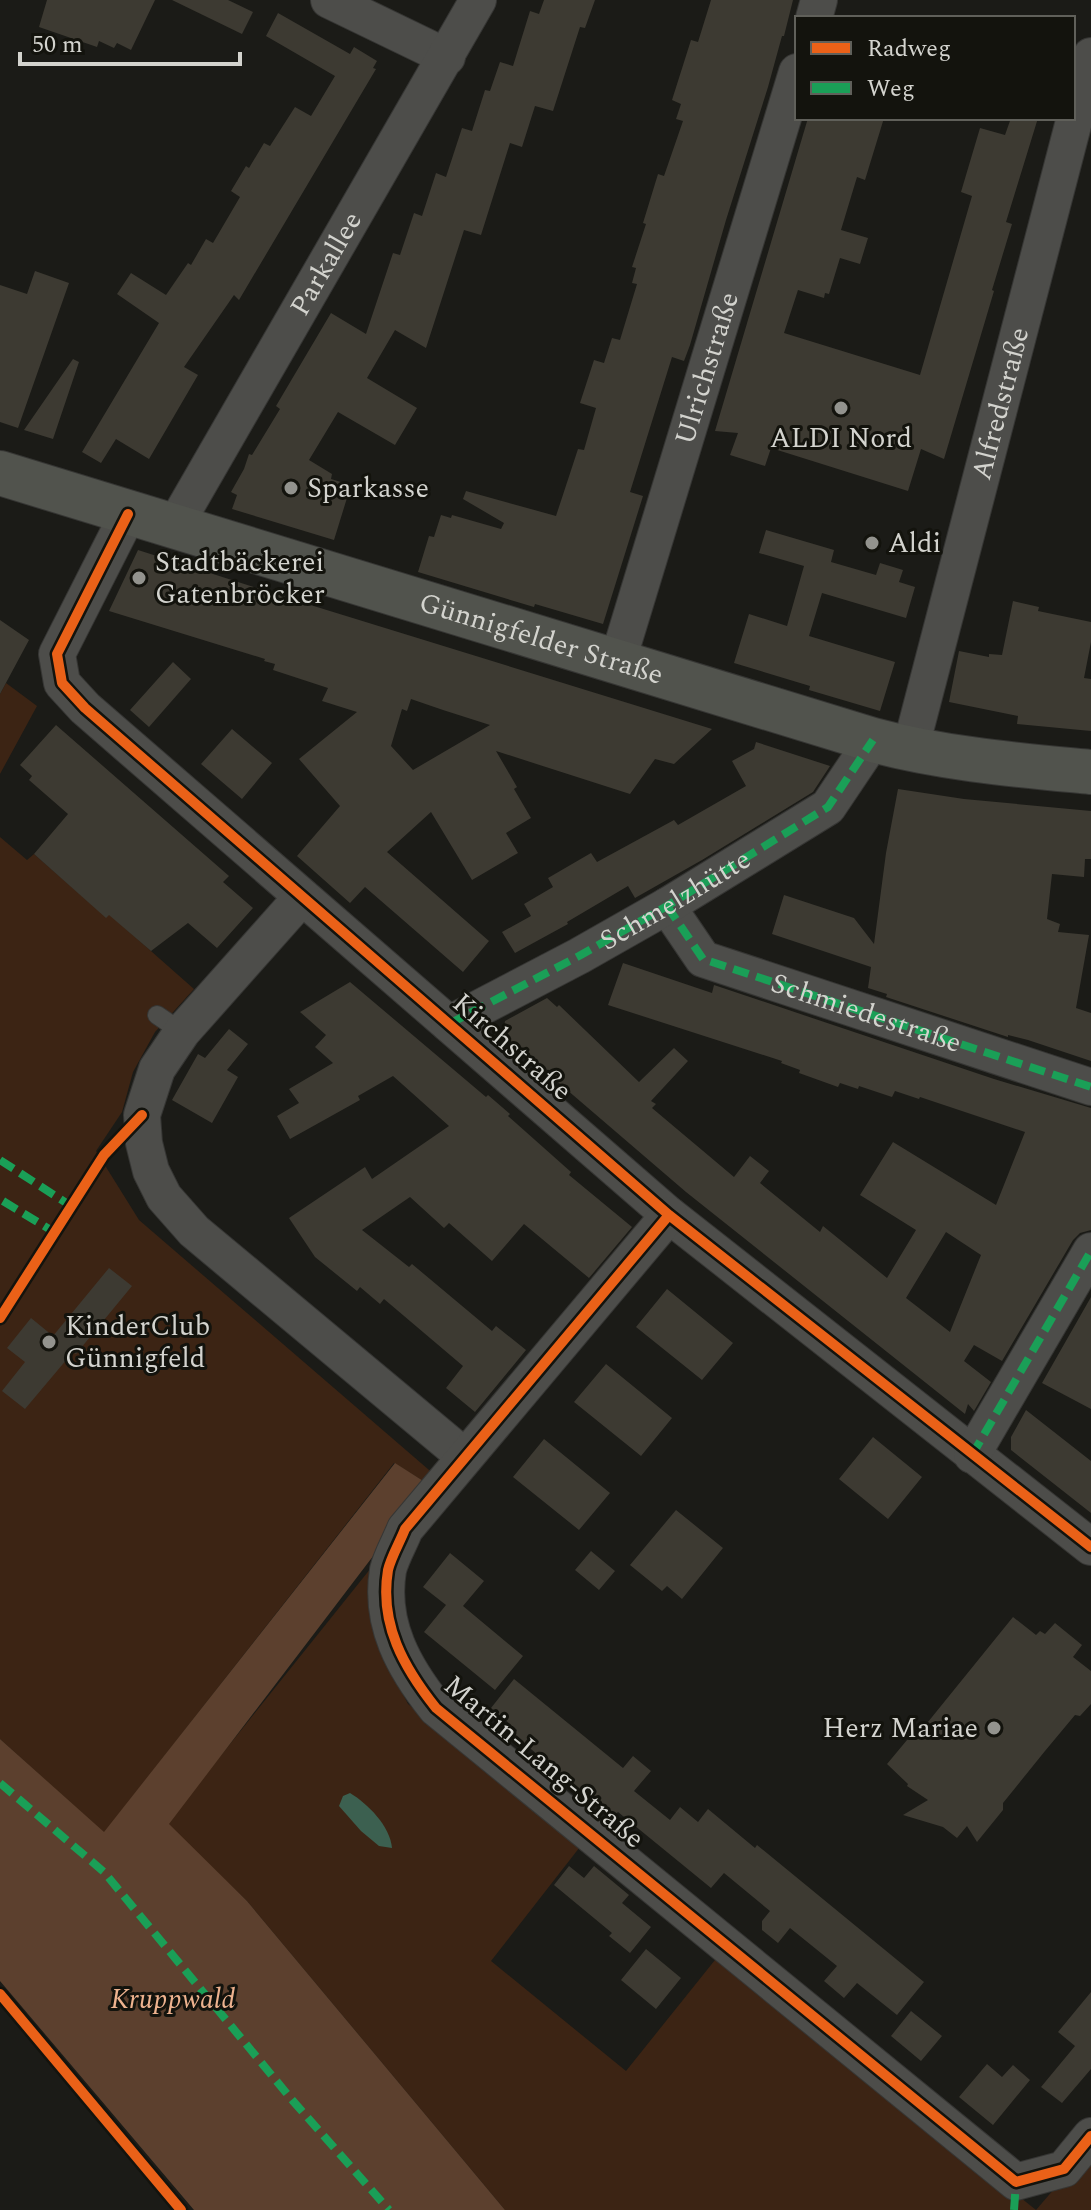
<svg xmlns="http://www.w3.org/2000/svg" width="1091" height="2210" font-family="Spectral,serif">
<style>
.green{fill:#3c2414}
.forest{fill:#5c402e}
.water{fill:#3c6050}
.building{fill:#3d3a32;fill-rule:evenodd}
.lines{fill:none;stroke-linecap:round;stroke-linejoin:round}
.lane-casing{stroke:#363634;stroke-width:20}
.street-casing{stroke:#363634;stroke-width:38}
.secondary-casing{stroke:#363634;stroke-width:46}
.lane{stroke:#4d4d4a;stroke-width:18}
.street{stroke:#4d4d4a;stroke-width:36}
.secondary{stroke:#51534d;stroke-width:44}
.quiet{stroke:#1a9f57;stroke-width:8;stroke-dasharray:16 8;stroke-linecap:butt}
.cycleway-casing{stroke:#13130d;stroke-width:15}
.cycleway{stroke:#ea6118;stroke-width:10}
.poi-dot{fill:#93938e;stroke:#13130d;stroke-width:3}
.labels{text-anchor:middle;dominant-baseline:central;stroke-width:6;stroke-linejoin:round;paint-order:stroke}
.street-label{font-size:28px;fill:#d3d3ce;stroke:#13130d}
.poi-label{font-size:28px;fill:#d3d3ce;stroke:#13130d;text-anchor:start}
.park-label{font-size:28px;font-style:italic;fill:#eeb38f;stroke:#13130d}
</style>
<rect width="100%" height="100%" fill="#1b1b17"/>
<path class="green" d="M6 683 37 706 0 774V694Z
M0 837 27 860 34 854 106 917 109 914 194 989 155 1032 133 1072 122 1112 96 1151 139 1220 436 1476 428 1484 394 1463 104 1833 0 1739Z
M379 1558 380 1650 408 1704 583 1843 491 1961 626 2071 719 1955 1036 2210 1091 2146V2210H505L247 1901 166 1824Z"/>
<path class="forest" d="M395 1463 428 1484 169 1824 247 1901 505 2210H194L0 1981V1739L104 1832Z"/>
<path class="water" d="M350 1793C368 1804 390 1826 392 1848L379 1846 361 1831 339 1806 343 1796Z"/>
<path class="building" d="M47 0H155L131 50 117 43 114 48 99 41 97 47 39 27Z
M172 0H228L253 12 242 34Z
M544 0H595L585 28 580 27 553 111 535 106 522 147 510 143 481 235 464 230 426 348 395 330 367 378 417 408 395 445 338 412 309 460 332 474 331 479 351 485 334 540 232 509 237 495 231 492 244 469 249 454 252 455 280 409 276 406 331 313 366 334 393 253 400 255 414 213 422 216 436 173 446 177 462 128 472 131 485 90 490 91 500 62 513 66 530 11 539 14Z
M711 0H793L784 36H782L768 87 726 220 690 345 684 361 672 357 630 492 643 496 603 624 535 604 534 607 418 572 429 536 434 537 441 515 451 518 452 515 501 529 504 523 463 499 466 491 556 516 578 449 584 450 596 408 580 403 594 360 604 363 612 338 620 340 637 284 632 283 636 268 632 267 646 224 643 223 658 174 664 176 683 121 676 119 681 104 672 100 691 40 698 42Z
M278 13 350 54 354 47 377 61 373 68 376 69 239 300 234 295 184 367 198 375 149 459 116 439 101 463 82 452 159 323 117 294 131 273 166 295 188 263 191 265 206 239 213 243 240 197 231 191 246 166 249 168 264 143 270 146 295 107 311 116 335 76 266 36Z
M808 118H884L865 180 857 177 841 230 868 238 860 264 840 258 829 294 825 293 824 298 798 290 784 333 920 375 972 196 961 192 980 128 1005 135 1011 118H1038L1006 222 1012 224 992 290 994 291 944 459 921 449 908 491 771 448 765 466 730 455 738 433 715 431Z
M35 271 69 283 18 428 0 422V285L27 294Z
M73 359 79 362 53 439 24 430Z
M766 530 834 550 831 562 876 575 880 563 903 570 899 582 915 587 906 618 822 593 809 636 895 662 880 711 809 690 810 686 734 663 749 614 787 626 804 566 759 553Z
M138 550 304 603 712 729 674 764 655 759 630 794 496 751 517 787 514 789 531 818 506 833 518 853 472 880 431 812 387 852 489 941 463 972 365 887 350 903 297 856 340 806 299 759 357 712 322 701 328 688 273 670 275 664 264 661 265 659 109 611ZM411 699 443 710 490 725 413 770 391 746 402 709 407 711Z
M1013 601 1039 607 1038 611 1091 622V642L1084 678 1091 679V731L1017 724 1018 716 949 702 959 651 989 657V654L1002 655Z
M0 620 29 640 0 694Z
M173 662 191 679 149 727 130 710Z
M56 725 229 876 223 882 253 908 217 948 188 923 151 951 109 915 106 918 34 854 68 814 29 780 32 776 20 765Z
M232 729 272 763 242 799 201 764Z
M756 742 830 766 813 792 702 860 635 898 628 886 567 922 568 924 515 953 502 932 531 916 524 904 553 887 548 878 591 853 597 862 674 820 678 825 746 786 732 761 754 749Z
M898 789 964 799 1091 811V859H1085L1084 877 1052 874 1047 919 1060 924 1058 932 1089 935 1076 1008 1091 1013V1061L1028 1040 1008 1035V1037L886 997 887 994 868 988 871 967 772 934 784 895 854 918 874 944 886 853Z
M623 963 712 993 714 985 994 1079 1091 1108V1230L1080 1233 1073 1240 1002 1361 974 1345 964 1361 991 1382 974 1411 968 1404 965 1414 686 1192 503 1035 505 1021 547 998 557 1007 559 1005 639 1082 674 1048 688 1061 651 1101 656 1104 652 1108 734 1177 750 1156 769 1171 760 1183 820 1232 823 1226 887 1278 916 1230 860 1195 893 1142 996 1205 1025 1132 920 1097 919 1099 895 1091 892 1097 859 1086 858 1089 840 1083 838 1087 799 1073 800 1070 781 1063 782 1061 608 1005ZM946 1232 981 1255 950 1332 906 1298Z
M350 982 486 1097 488 1095 510 1114 508 1116 571 1172 569 1175 632 1227 589 1278 524 1224 492 1261 449 1223 444 1228 410 1197 362 1230 409 1267 412 1264 492 1331 496 1326 526 1350 475 1412 446 1388 463 1366 384 1299 380 1304 360 1287 357 1291 315 1257 289 1218 365 1167 372 1179 449 1126 393 1076 358 1096 360 1100 290 1139 277 1116 299 1103 289 1089 333 1063 315 1047 326 1035 300 1012Z
M229 1029 248 1044 227 1070 238 1077 212 1123 172 1100 198 1054 205 1058Z
M109 1268 132 1286 76 1354 73 1352 25 1409 2 1391 25 1362 7 1348 31 1318 53 1336Z
M667 1289 733 1343 702 1380 636 1327Z
M1091 1297V1409L1042 1383Z
M606 1364 672 1418 641 1456 574 1402Z
M1026 1410 1091 1461V1513L1011 1450V1437Z
M873 1437 922 1477 888 1519 839 1479Z
M544 1439 610 1493 579 1530 513 1477Z
M676 1510 723 1548 682 1599 667 1586 662 1591 630 1565Z
M591 1551 615 1571 599 1590 575 1570Z
M450 1553 484 1581 463 1606 523 1656 495 1690 424 1632 446 1605 423 1587Z
M1013 1617 1036 1635 1040 1631 1045 1634 1055 1623 1082 1645 1073 1657 1091 1671V1704L1080 1716 1075 1715 1045 1751 1003 1803V1810L977 1842 967 1826 957 1838 943 1827 903 1815 928 1800 907 1786 908 1784 887 1764 912 1734 915 1738Z
M514 1679 623 1768 633 1756 651 1771 634 1791 670 1820 680 1807 698 1822 708 1809 755 1848 757 1845 924 1982 897 2015 857 1983 844 1998 824 1981 837 1966 790 1928 778 1943 762 1930V1921L770 1911 724 1873 711 1888 618 1812 613 1817 514 1735 517 1730 491 1708Z
M569 1866 584 1878 594 1866 629 1895 622 1903 651 1927 630 1953 609 1936 612 1933 554 1885Z
M646 1949 681 1978 656 2009 621 1980Z
M1091 1992V2069L1062 2103 1041 2087 1075 2046 1058 2032Z
M911 2011 942 2036 921 2061 891 2036Z
M987 2064 1002 2077 1013 2065 1030 2080 993 2125 959 2097Z"/>
<g class="lines">
<defs>
<path id="lane" d="M157 1015 182 1032"/>
<g id="street">
<path d="M329 0 447 57"/>
<path d="M814 18 819 0"/>
<path d="M128 514 57 654 62 683 85 708 669 1215 1091 1547"/>
<path id="s1" d="M174 527 478 0"/>
<path id="s2" d="M617 663 797 72"/>
<path id="s3" d="M910 750 1091 56"/>
<path d="M302 897 182 1032 157 1069 142 1115 144 1143 151 1171 164 1197 194 1231 465 1457"/>
<path d="M667 906 703 959 1091 1087"/>
<path id="s4" d="M449 1024 579 956 667 906 828 807 873 740"/>
<path d="M669 1215 405 1529C400 1542 391 1557 388 1570 379 1624 404 1668 436 1708L1016 2182 1064 2169 1091 2136"/>
<path d="M972 1455 1091 1251"/>
</g>
<g id="secondary">
<path id="s5" d="M0 473 873 740C944 759 1018 765 1091 772"/>
</g>
</defs>
<use href="#lane" class="lane-casing"/>
<use href="#street" class="street-casing"/>
<use href="#secondary" class="secondary-casing"/>
<use href="#lane" class="lane"/>
<use href="#street" class="street"/>
<use href="#secondary" class="secondary"/>
<g class="quiet">
<path id="s6" d="M667 906 703 959 1091 1087"/>
<path d="M449 1024 579 956 667 906 828 807 873 740"/>
<path d="M0 1160 71 1206"/>
<path d="M3 1201 54 1232"/>
<path d="M972 1455 1091 1251"/>
<path d="M0 1783 104 1872 293 2101 389 2210"/>
<path d="M1014 2210 1016 2182"/>
</g>
<defs>
<path id="cycleway" d="M128 514 57 654 62 683 85 708 669 1215 1091 1547
M669 1215 405 1529C400 1542 391 1557 388 1570 379 1624 404 1668 436 1708L1016 2182 1064 2169 1091 2136
M0 1318 104 1155 142 1115
M0 1994 181 2210"/>
</defs>
<use href="#cycleway" class="cycleway-casing"/>
<use href="#cycleway" class="cycleway"/>
</g>
<g class="poi-dot">
<circle cx="841" cy="408" r="8"/>
<circle cx="291" cy="488" r="8"/>
<circle cx="872" cy="543" r="8"/>
<circle cx="139" cy="578" r="8"/>
<circle cx="49" cy="1342" r="8"/>
<circle cx="994" cy="1728" r="8"/>
</g>
<g class="labels">
<g class="street-label">
<text stroke="none"><textPath href="#s1" startOffset="304">Parkallee</textPath></text>
<text stroke="none"><textPath href="#s2" startOffset="308">Ulrichstraße</textPath></text>
<text stroke="none"><textPath href="#s3" startOffset="358">Alfredstraße</textPath></text>
<text stroke="none"><textPath href="#s5" startOffset="566">Günnigfelder Straße</textPath></text>
<text stroke="none"><textPath href="#s4" startOffset="258">Schmelzhütte</textPath></text>
<text stroke="none"><textPath href="#s6" startOffset="236">Schmiedestraße</textPath></text>
<text transform="translate(512 1047) rotate(41)">Kirchstraße</text>
<text transform="translate(544 1762) rotate(40)">Martin-Lang-Straße</text>
</g>
<g class="poi-label">
<text x="841" y="438" text-anchor="middle">ALDI Nord</text>
<text x="307" y="488">Sparkasse</text>
<text x="888" y="543">Aldi</text>
<text x="155" y="562">Stadtbäckerei<tspan x="155" dy="32">Gatenbröcker</tspan></text>
<text x="65" y="1326">KinderClub<tspan x="65" dy="32">Günnigfeld</tspan></text>
<text x="978" y="1728" text-anchor="end">Herz Mariae</text>
</g>
<g class="park-label">
<text x="173" y="1999">Kruppwald</text>
</g>
</g>
<rect x="795" y="16" width="280" height="104" fill="#13130d" stroke="#60605a" stroke-width="2"/>
<rect x="811" y="42" width="40" height="12" fill="#ea6118" stroke="#60605a" stroke-width="2"/>
<text x="867" y="56" font-size="24" fill="#d3d3ce">Radweg</text>
<rect x="811" y="82" width="40" height="12" fill="#1a9f57" stroke="#60605a" stroke-width="2"/>
<text x="867" y="96" font-size="24" fill="#d3d3ce">Weg</text>
<path d="M20 52v12h220v-12" fill="none" stroke="#d3d3ce" stroke-width="4"/>
<text x="32" y="52" font-size="24" fill="#d3d3ce" stroke="#13130d" stroke-width="6" paint-order="stroke">50 m</text>
</svg>
